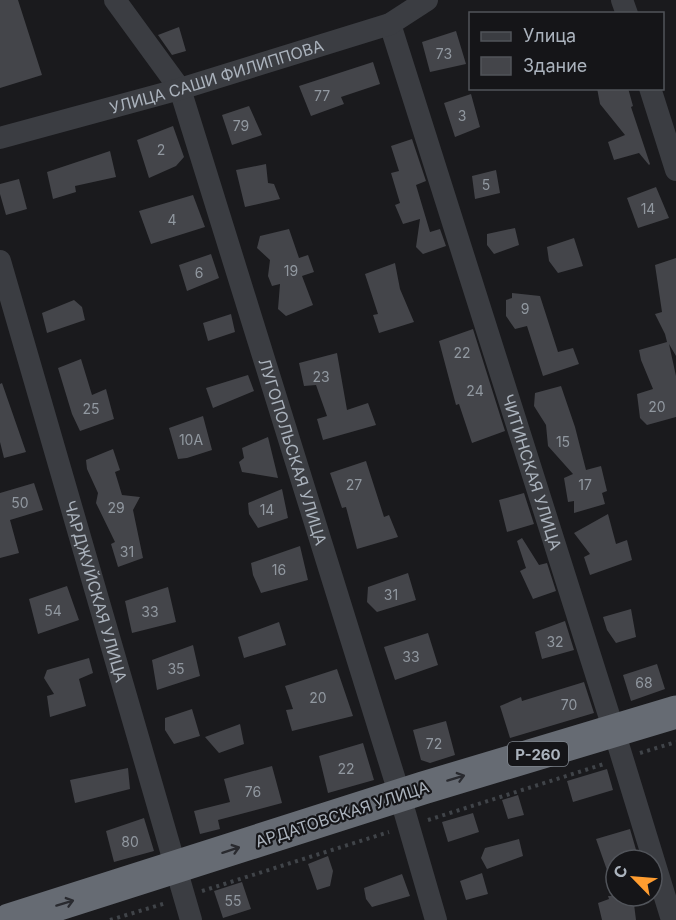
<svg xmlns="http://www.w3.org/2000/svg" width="676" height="920" font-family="Inter,sans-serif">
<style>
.building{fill:#44454a}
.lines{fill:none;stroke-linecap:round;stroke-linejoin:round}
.path{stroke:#404449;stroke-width:4;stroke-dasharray:3 4.5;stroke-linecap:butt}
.minor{stroke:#3b3d42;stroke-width:22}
.highway{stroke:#666b73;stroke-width:33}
.oneway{stroke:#292a2f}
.labels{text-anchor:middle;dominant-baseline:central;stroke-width:4.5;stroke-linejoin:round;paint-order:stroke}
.number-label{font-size:14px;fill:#9198a0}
.shield{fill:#151518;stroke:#7e848c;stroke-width:1.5}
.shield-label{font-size:15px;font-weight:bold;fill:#abb3bd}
.street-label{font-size:16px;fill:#abb3bd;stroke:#151518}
</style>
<rect width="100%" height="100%" fill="#1a1a1d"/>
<path class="building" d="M0 0H18L42 75 0 88Z
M179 27 186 51 172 55 158 35Z
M456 31 466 64 430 72 422 42Z
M373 62 380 84 341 97 344 104 311 116 299 86Z
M597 88H628L633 106 631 107 650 164 649 165 639 153 614 160 608 142 625 135 600 104Z
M471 94 480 127 455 137 444 103Z
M249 106 262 135 232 145 222 115Z
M173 126 184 157 176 166 149 178 137 140Z
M412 139 426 181 416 185 430 232 440 229 446 246 423 254 416 247 420 219 403 224 395 205 400 203 391 173 399 171 391 146Z
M110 151 116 177 75 186 76 192 53 199 47 172Z
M266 164 268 183 274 184 280 199 245 207 236 170Z
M496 170 500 193 475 199 472 176Z
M19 179 27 209 6 215 0 194V184Z
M656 187 669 218 638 228 627 198Z
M193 195 205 227 151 244 139 211Z
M515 228 519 245 494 254 487 245V234Z
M289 229 299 258 308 255 314 272 302 276 313 305 286 316 278 309 280 284 272 286 268 276 270 260 257 248 260 236Z
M574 238 583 266 558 273 549 261 547 247Z
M211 254 219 278 187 291 179 265Z
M676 258V356L669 344 676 376V417L647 425 640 418 637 394 653 389 641 360 639 350 667 342 665 334 655 314 662 312 655 265Z
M395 263 400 289 414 322 379 333 373 315 378 314 365 274Z
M512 293 540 296 558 352 573 348 579 364 543 376 527 326 515 329 506 316V300L512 298Z
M74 300 82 307 85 320 47 333 42 313Z
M231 314 235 332 208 341 203 323Z
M473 329 505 431 472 443 459 404 456 405 439 341Z
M337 353 347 410 368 403 376 425 323 440 317 419 327 416 316 385 304 386 299 363Z
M81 359 92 395 106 389 114 419 80 431 72 414 58 368Z
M248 375 254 391 213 408 206 388Z
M2 383 26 452 4 458 0 442V384Z
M561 386 575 427 586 470 601 466 607 491 602 493 605 504 574 513V501L568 502 564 478 573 474 548 446 546 425 534 406 535 393Z
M203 416 212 450 187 458 178 459 169 428Z
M268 437 278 478 242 472 239 462 244 458 242 448Z
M113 449 120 470 115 472 122 495 140 497 133 510 143 558 118 567 111 544 115 542 96 503 98 493 87 469 86 460Z
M366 461 384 517 389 515 398 537 357 549 346 507 342 508 330 473Z
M34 483 43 510 10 520 19 553 0 558V493Z
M282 489 288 518 258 528 249 514 248 503Z
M524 493 534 524 507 532 499 500Z
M608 514 616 544 627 540 632 560 590 575 584 557 590 554 574 533Z
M522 538 539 565 547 563 556 591 533 599 520 571 526 568 517 541Z
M300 546 308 580 261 593 253 575 251 563Z
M408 573 416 600 377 612 367 602 368 587Z
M67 586 79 620 38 634 29 599Z
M168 587 176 622 132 633 125 601Z
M631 609 636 637 616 643 607 630 603 617Z
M565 621 574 650 542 659 535 632Z
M279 622 286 645 244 658 238 637Z
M428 633 438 665 395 680 384 647Z
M193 645 200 676 157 690 152 660Z
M89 658 93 673 79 679 86 706 50 717 47 696 54 694 44 678 47 670Z
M657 664 665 689 631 701 623 675Z
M337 669 353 716 292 731 286 710 293 709 285 686Z
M584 682 594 713 510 738 500 706 521 697 522 701Z
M192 709 200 736 174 744 165 730V718Z
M446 721 455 755 430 763 421 760 413 730Z
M240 724 244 744 219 753 205 737Z
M363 743 374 780 328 793 319 756Z
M272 766 282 803 218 820 220 829 200 834 194 811 230 802 224 779Z
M128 768 130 789 75 803 70 780Z
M607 769 613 790 573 802 567 781Z
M518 795 524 815 508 819 502 800Z
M473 813 479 832 448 842 442 822Z
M144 818 154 851 114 862 106 831Z
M630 829 639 860H616V890H614L596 839Z
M519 839 523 856 487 869 481 858 485 848Z
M328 856 333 871 330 886 317 890 308 864Z
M482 873 488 894 466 900 460 881Z
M402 874 410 896 372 907 366 899 364 888Z
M242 882 251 909 223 918 214 891Z
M608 896H633L636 920H602L598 903 609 899Z"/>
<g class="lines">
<path class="path" d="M640 753 676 742
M428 820 604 764
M202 891 389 832
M110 920 166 903"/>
<g class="minor">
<path id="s1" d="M115 0 180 89 400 796 436 920"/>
<path d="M622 0 627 14"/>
<path id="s2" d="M390 24 614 731 672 920"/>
<path d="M650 88 676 170"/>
<path id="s3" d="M0 138 180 89 390 24 427 0"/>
<path id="s4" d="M0 261 191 920"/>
</g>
<path class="highway" d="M9 920 423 788 676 712"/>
</g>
<defs><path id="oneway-shaft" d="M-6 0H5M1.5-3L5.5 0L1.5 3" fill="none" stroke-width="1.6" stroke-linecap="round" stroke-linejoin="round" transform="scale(1.5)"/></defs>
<g class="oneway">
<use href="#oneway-shaft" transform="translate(456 778) rotate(-17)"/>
<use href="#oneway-shaft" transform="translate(231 850) rotate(-18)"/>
<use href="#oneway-shaft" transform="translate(65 903) rotate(-17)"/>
</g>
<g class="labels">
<g class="number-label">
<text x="444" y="53">73</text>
<text x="322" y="95">77</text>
<text x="462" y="115">3</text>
<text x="241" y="125">79</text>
<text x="161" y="149">2</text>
<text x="486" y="184">5</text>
<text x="648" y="208">14</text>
<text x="172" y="219">4</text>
<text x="291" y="270">19</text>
<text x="199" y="272">6</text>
<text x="525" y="308">9</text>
<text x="462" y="352">22</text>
<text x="321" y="376">23</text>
<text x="475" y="390">24</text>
<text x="657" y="406">20</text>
<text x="91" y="408">25</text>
<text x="191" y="439">10А</text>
<text x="563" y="441">15</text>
<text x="354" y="484">27</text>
<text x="585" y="484">17</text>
<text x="20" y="502">50</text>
<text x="116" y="507">29</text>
<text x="267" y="509">14</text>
<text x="127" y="551">31</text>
<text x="279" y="569">16</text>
<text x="391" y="594">31</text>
<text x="53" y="610">54</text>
<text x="150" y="611">33</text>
<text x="555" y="641">32</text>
<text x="411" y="656">33</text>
<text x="176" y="668">35</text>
<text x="644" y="682">68</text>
<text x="318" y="697">20</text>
<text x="569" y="704">70</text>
<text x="434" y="743">72</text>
<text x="346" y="768">22</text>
<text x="253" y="791">76</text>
<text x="130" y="841">80</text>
<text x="233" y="900">55</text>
</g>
<rect class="shield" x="508" y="742" width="60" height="24" rx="4.5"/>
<g class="shield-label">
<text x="538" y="754">Р-260</text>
</g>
<g class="street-label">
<text stroke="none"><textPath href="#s3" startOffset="225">УЛИЦА САШИ ФИЛИППОВА</textPath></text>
<text stroke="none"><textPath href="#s1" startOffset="490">ЛУГОПОЛЬСКАЯ УЛИЦА</textPath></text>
<text stroke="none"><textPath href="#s2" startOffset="470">ЧИТИНСКАЯ УЛИЦА</textPath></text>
<text stroke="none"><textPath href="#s4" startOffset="344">ЧАРДЖУЙСКАЯ УЛИЦА</textPath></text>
<text transform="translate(342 814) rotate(-18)">АРДАТОВСКАЯ УЛИЦА</text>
</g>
</g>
<rect x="469" y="12" width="195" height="78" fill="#151518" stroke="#51545a" stroke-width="1.5"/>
<rect x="481" y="32" width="30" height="9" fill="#3b3d42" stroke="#51545a" stroke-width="1.5"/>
<text x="523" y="42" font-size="18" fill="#abb3bd">Улица</text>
<rect x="481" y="57" width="30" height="18" fill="#44454a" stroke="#51545a" stroke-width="1.5"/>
<text x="523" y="72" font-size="18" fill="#abb3bd">Здание</text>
<g transform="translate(634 878) rotate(295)"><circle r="28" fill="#151518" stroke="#51545a" stroke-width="1.5"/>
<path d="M0-4.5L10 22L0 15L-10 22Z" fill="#ff9d30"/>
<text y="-9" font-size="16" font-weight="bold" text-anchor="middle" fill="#abb3bd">С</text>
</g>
</svg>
